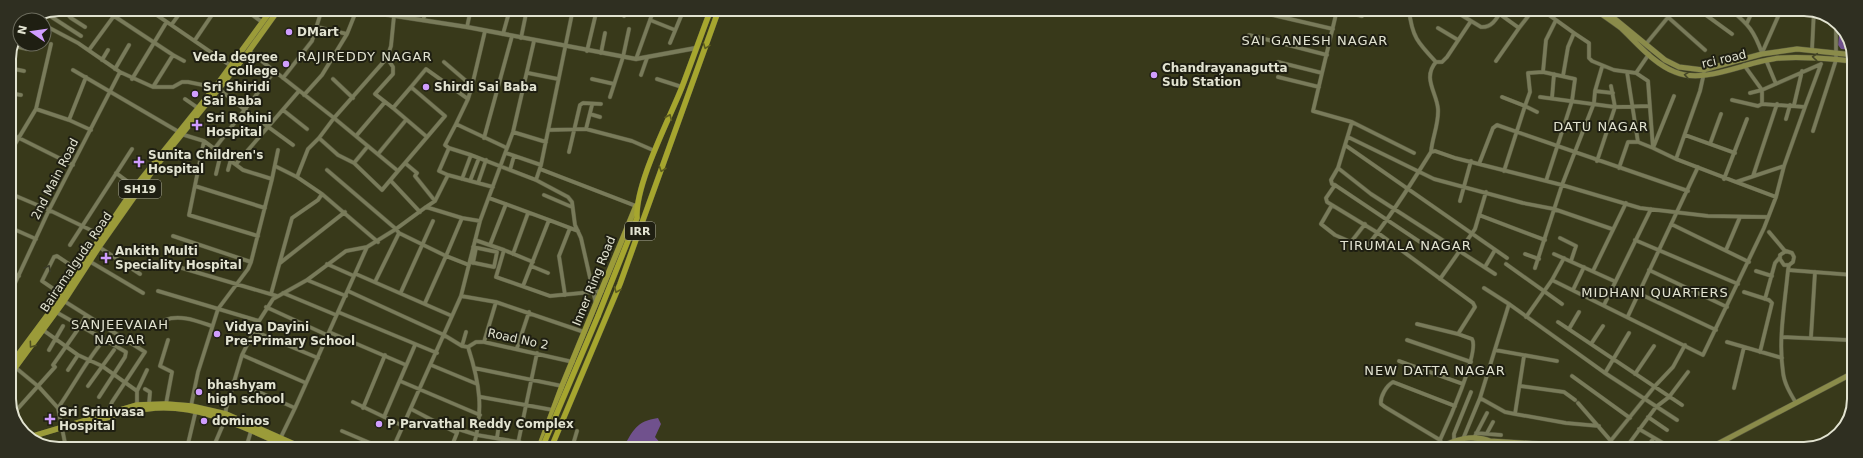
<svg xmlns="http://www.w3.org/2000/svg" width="1863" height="458" font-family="'DejaVu Sans',sans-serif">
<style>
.water{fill:#70518d}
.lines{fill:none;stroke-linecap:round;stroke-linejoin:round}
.minor-casing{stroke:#56573c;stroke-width:4.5}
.tertiary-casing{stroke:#56573c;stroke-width:5}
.secondary-casing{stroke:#56573c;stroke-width:6}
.primary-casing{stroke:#56573c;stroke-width:6}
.trunk-casing{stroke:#56573c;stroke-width:6}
.minor{stroke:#797b5a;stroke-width:3.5}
.tertiary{stroke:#797b5a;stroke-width:4}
.secondary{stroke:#8a8b4a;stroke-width:5}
.primary{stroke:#9b9b39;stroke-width:5.5}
.trunk{stroke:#a6a62e;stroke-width:5.5}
.trunk-bridge-casing{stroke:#56573c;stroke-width:6;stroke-linecap:butt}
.trunk-bridge{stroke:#a6a62e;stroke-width:5.5}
.oneway{stroke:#5c5c1f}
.oneway2{stroke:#444526}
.oneway3{stroke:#3a3b28}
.oneway4{stroke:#515122}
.poi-dot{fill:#d09dff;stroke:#1f1f12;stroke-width:1.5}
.labels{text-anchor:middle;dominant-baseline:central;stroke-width:4;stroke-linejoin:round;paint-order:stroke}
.shield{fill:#1f1f12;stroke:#a8a898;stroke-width:1}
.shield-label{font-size:11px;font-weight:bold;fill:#e2e3d1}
.poi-label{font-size:12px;font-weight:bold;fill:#e2e3d1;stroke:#1f1f12;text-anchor:start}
.street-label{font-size:12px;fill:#e2e3d1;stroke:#1f1f12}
.neighbourhood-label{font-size:13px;letter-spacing:1px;fill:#e2e3d1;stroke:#1f1f12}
.rim{fill:none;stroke:#e2e3d1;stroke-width:2}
</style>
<rect width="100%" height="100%" fill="#38391a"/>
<path class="water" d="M1840 25 1842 26 1852 50 1841 49 1838 45Z
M658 418 661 424 655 437 663 446 670 448H623C633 431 636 421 658 418Z"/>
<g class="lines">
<defs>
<path id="minor" d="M62 9 71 18 85 27
M94 9 96 10
M148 9 231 66
M244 9 262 22
M456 9 470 13 467 27
M1337 10 1313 111 1352 122 1414 153
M1337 10 1362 16
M1409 10C1412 37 1418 43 1436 62H1442L1447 57 1471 21
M1453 10 1481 27C1492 28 1497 18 1502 10
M1494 10 1519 28 1533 10
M1542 10 1556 20 1546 40 1543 72
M1660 10 1705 50
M1699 10 1732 34
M1731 10C1749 25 1754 31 1762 53
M1789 10 1795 13 1796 10
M1260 12 1333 29
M47 14 81 36
M624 16 627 9
M44 20 46 14
M423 20 427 9
M650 20 675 30
M1556 20 1574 33 1568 47 1563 76
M1747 23 1753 10
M172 24 183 9
M44 25 78 43 120 72 153 87 173 55 114 16
M1438 28 1458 40
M1574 33 1589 43V58L1592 61 1614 70 1636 73 1648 81 1653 148 1676 159 1736 182 1784 166
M347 34 357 9
M503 34 510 9
M1249 35 1327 55
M521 38 527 9
M195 40 216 9
M670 43 684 9
M1646 44 1674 10
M14 46 27 49
M16 46 17 39
M89 50 119 9
M1812 50 1814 10
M249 51 334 118 319 138 308 149 297 177 322 194 318 200 292 218 271 294
M587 51 597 9
M601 53 605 33
M1762 53 1781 10
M173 55 184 61
M387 58 393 67V74L375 94 393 108
M636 59 654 9
M102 60 108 50
M1766 60 1776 84
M1496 61 1519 28
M444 62 472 86
M1278 62 1322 73
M9 68 24 71
M115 69 129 45
M73 70 179 132
M1627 72 1638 142
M528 73 558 79
M1636 73 1649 54
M641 75 647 58
M1278 77 1319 87
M283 78 312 41 322 9
M132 79 166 23
M333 79 353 98
M592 79 614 84
M657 79 682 87
M1611 86 1615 107 1650 106
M153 87H173L182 82H188L203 85 211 91
M411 87 393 108 427 137
M219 89 245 110 293 145
M1595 91 1613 93
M9 93 21 95
M1750 93 1762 90 1821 64
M304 95 322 75 347 34 317 27
M610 97 623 57 629 29
M1502 97 1525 106 1504 171
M1540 97 1615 107 1597 161
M1552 98 1554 74
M185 99 198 108
M1732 100 1758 106 1762 104
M1794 105 1802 71
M1805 107 1821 64
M36 109 69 120 91 130
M283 110 307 129
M1537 112 1525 106 1530 92 1528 73 1543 72 1575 79 1572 101 1546 181
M590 114 600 117
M1786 119 1790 105
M69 120 86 77
M1352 122 1338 168 1331 180 1332 184 1335 185 1326 198 1327 202 1378 233 1473 303 1475 307 1458 334 1472 339C1480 351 1447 425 1440 440L1443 446
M456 124 468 99 472 86 485 31
M586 129 592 105
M548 130 586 129 632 141 655 151
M1813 131 1836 60V23
M513 132 546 142
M9 133 73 165
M181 134 204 141 243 170 272 179 251 262 248 269 218 309 198 372 191 406
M1685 135 1735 153
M356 136 385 102
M1348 137 1434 179 1523 203 1554 209 1612 229
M319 138 338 155 354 163 382 190 398 171 334 118 387 58 391 46 394 16
M484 138 512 36
M204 141 189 215 258 236
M1710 144 1721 114
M1345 145 1507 258
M215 148 274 72
M449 148 471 155 536 180 568 197 572 202 575 225 581 238 596 304
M569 152 580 105 583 103 601 104
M1431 152C1432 138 1439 124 1438 109 1437 93 1422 78 1436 62
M506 153 541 165
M9 154 36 109 51 44
M378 154 406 120
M1676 159 1700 91 1704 73
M354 163 368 146
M405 163 445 116 411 87 426 69 468 99
M236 164 299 91
M1479 164 1493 128 1497 125 1688 191
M275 166 297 177
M1338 168 1371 194 1495 274
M1619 168 1628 142H1638L1653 148 1674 96
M540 169 636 206
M228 170 231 159
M327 170 396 229 426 207 462 218 446 256 469 265
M510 170 514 156
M398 171 405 163 417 173 415 176 435 201
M116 173 135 187
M216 174 221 153
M448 175 439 171 449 148 445 145 456 124 507 148
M1753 176 1777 104
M272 179 278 150
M462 179 471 155
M1724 179 1747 119
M536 180 541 165 573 9
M391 181 420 212
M470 181 479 158
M1736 182 1776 197
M478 183 486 160
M1335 185 1423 244
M195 186 265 208
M9 193 49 210 103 236
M322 194 378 242
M544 195 572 207
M489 198 549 220 523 286
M1460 201 1471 161
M1332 205 1321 224 1335 235 1351 242 1365 224
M426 207 435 201 448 175 493 187
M1479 215 1545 240
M462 218 480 221
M549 220 578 231
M1671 224 1749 262
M9 227 36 239
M1769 232 1785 251
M173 236 251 262
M1560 238 1576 246 1571 261
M475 240 504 250 496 277 550 296 602 291
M1635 240 1738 284
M70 245 132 149
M490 245 506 204
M1368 245C1391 216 1411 184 1431 152L1435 151 1455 158 1562 185 1640 208 1708 216 1768 217
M99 247 140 274
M504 250 533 262
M1726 250 1740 217
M513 254 528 213
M1525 254 1539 259
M1554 254 1614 281
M89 261 143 293
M470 262 494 267 497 252 473 247
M165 263 277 296
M280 263 345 212
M473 263 476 248
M327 264 354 276
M1506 264 1562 304
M1789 265H1784L1780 259V255L1786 251 1792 253 1794 257 1793 262 1789 265 1788 270C1785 303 1778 339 1783 372 1784 383 1790 393 1796 403
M531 266 548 273
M1485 267 1495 250
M1535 268 1562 185 1594 103 1595 91 1602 67
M1649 270 1727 307
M1788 270 1853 275
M9 271 19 276
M1593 271 1626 203
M1756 271 1772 276
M356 274 452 316
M1440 279 1475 229 1486 192
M307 280 346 296
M1552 280 1703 355 1764 228 1776 197 1784 166 1805 107 1762 104V90L1744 65
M375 282 399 233
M1484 288 1509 304 1605 373 1677 420
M1573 290 1584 267
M158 291 259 321
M348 291 444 335 462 346 468 347
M401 292 433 221
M1744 292 1769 300 1772 303 1760 352
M283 293 336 315
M1638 293 1716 330
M61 294 42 281 54 257 57 256 78 270
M565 295 559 256 570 228
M9 296 49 210 120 72
M461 296 496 302 584 332
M1765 299 1775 263 1780 257
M64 301 145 352 112 402 107 414
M1604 305 1651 209
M266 307 327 335
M56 312 126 352 125 357 99 397
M338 312 437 353
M1628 316 1698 167
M1526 317 1552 280 1564 258
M165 320C180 314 197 321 212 326
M1558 322 1682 405
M1417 324 1458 334
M1569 329 1579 312
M43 330 78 355 102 366 137 391
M254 331 318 358
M329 332 406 365
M1782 337 1848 340 1853 338
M1811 337 1815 272
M1407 340 1471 362
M484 342 496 302
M1727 342 1782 358
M1591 344 1603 326
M462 346 466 332
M517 348 529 312
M49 350 63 326
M1495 350 1557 361
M242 355 306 383
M1524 356 1515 414 1566 423 1599 426
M1399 361 1463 384
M431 365 477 384
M16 368 39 387 58 408 66 448
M474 368 562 386
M68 370 78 355
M1605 373 1629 333
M1635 374 1654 346
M1572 376 1630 418
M234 381 295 408 280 439
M400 381 480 415
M88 386 114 350
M1520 386 1564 392 1575 400
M1734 388 1744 347
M145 389 150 392 149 404
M481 397 553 410
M1480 398 1505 412 1515 414
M353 402 403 426
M1578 403 1611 441
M166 404 172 372 160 366 168 340
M137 405V391L147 370
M58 408C72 388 84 365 99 346
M295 408 367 247
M363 408 385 355
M411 409 457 433 458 429 477 435 530 444
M13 414 55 367 53 365 81 325 86 315
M384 417 415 345
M1648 417 1667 430
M1639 429 1668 446
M342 431 382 448
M1476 433 1501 435
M1487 433 1493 422
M497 438 499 424
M1474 438 1487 413
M1463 439 1480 398 1509 304
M1440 440 1385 407 1381 404C1380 397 1386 386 1393 382L1455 406
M1454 441V434L1471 392
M395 443 406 448
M453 443 457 433
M187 448 196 410
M213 448 225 420 226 409 242 355 259 321 273 299 307 280 346 251 367 247 396 229 399 233 446 256 425 303
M246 448 251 431
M393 448 461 296 480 221 513 132 534 41
M437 448 438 447
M451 448 453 443 472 448
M473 448C484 411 480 384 468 347L476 342H484L573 362
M517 448 537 353
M572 448 577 431
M1604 449 1655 386 1673 367 1685 345
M1625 449 1656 407 1669 397 1688 372
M1645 449 1654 438
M1656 449 1660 442"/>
<path id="tertiary" d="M350 9 467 27 636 59 696 48"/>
<path id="secondary" d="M1596 10C1604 16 1613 22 1621 28 1637 43 1654 64 1675 72 1706 85 1748 60 1781 58 1806 56 1829 59 1854 61
M1604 10 1665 60 1679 67 1703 70 1762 54 1797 49 1854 55
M1439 449C1453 439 1474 434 1490 441L1589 447 1593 449
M1448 449 1460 445 1490 441
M1708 449 1853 373"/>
<path id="primary" d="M9 367 55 305 135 187 216 86 272 9
M9 376 64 301 99 247 156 166 246 55 279 9
M102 419C117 415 132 410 147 409 197 402 246 428 290 448
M30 437 137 405 166 404 191 406 226 414 303 448
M539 448 562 386 636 206"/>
<path id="trunk" d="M598 316 637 218C635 184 669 120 682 87 692 61 701 35 711 9
M551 448 620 284 719 9"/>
</defs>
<use href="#minor" class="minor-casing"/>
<use href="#tertiary" class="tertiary-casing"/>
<use href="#secondary" class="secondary-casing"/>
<use href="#primary" class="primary-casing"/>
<use href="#trunk" class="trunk-casing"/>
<use href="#minor" class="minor"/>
<use href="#tertiary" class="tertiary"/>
<use href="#secondary" class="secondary"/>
<use href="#primary" class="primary"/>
<use href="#trunk" class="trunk"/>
<defs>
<path id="trunk-bridge" d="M542 448 598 316"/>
</defs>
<use href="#trunk-bridge" class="trunk-bridge-casing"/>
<use href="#trunk-bridge" class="trunk-bridge"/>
</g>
<defs><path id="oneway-chevron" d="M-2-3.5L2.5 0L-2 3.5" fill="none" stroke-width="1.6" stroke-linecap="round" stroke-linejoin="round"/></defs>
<g class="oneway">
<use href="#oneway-chevron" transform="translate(706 46) rotate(110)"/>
<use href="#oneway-chevron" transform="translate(669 117) rotate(-67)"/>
<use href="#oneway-chevron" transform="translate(662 169) rotate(109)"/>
<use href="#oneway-chevron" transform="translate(617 290) rotate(113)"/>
</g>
<g class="oneway2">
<use href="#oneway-chevron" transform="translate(1815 57) rotate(-175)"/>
<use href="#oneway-chevron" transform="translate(1687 75) rotate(-171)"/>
</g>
<use class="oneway3" href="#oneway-chevron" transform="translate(48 268) rotate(-62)"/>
<use class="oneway4" href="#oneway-chevron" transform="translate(32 345) rotate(126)"/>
<g class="poi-dot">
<circle cx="289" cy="32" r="4"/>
<circle cx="286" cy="64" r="4"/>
<circle cx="1154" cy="75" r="4"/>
<circle cx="426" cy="87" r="4"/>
<circle cx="195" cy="94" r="4"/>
<path d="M195 119h4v4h4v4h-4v4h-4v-4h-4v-4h4z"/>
<path d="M137 156h4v4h4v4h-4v4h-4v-4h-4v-4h4z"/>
<path d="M104 252h4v4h4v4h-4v4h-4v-4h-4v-4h4z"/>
<circle cx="217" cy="334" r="4"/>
<circle cx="199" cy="392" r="4"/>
<path d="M48 413h4v4h4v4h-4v4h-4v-4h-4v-4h4z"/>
<circle cx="204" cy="421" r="4"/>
<circle cx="379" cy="424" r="4"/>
</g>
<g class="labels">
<g class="shield">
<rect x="119" y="180" width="42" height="18" rx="3"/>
<rect x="625" y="222" width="30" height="18" rx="3"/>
</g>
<g class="shield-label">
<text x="140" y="189">SH19</text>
<text x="640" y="231">IRR</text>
</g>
<g class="poi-label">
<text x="297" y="32">DMart</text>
<text x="278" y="57" text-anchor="end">Veda degree<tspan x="278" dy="14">college</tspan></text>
<text x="1162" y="68">Chandrayanagutta<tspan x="1162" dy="14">Sub Station</tspan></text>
<text x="203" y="87">Sri Shiridi<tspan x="203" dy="14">Sai Baba</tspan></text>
<text x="434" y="87">Shirdi Sai Baba</text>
<text x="206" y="118">Sri Rohini<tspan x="206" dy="14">Hospital</tspan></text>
<text x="148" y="155">Sunita Children's<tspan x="148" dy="14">Hospital</tspan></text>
<text x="115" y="251">Ankith Multi<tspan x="115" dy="14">Speciality Hospital</tspan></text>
<text x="225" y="327">Vidya Dayini<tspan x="225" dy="14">Pre-Primary School</tspan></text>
<text x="207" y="385">bhashyam<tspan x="207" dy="14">high school</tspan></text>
<text x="59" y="412">Sri Srinivasa<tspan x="59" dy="14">Hospital</tspan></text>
<text x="212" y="421">dominos</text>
<text x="387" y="424">P Parvathal Reddy Complex</text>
</g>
<g class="street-label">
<text transform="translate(1724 59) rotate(-13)">rci road</text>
<text transform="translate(55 179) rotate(-63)">2nd Main Road</text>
<text transform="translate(76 262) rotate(-56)">Bairamalguda Road</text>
<text transform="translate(594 281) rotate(-68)">Inner Ring Road</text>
<text transform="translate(518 339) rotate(12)">Road No 2</text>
</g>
<g class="neighbourhood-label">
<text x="1315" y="40">SAI GANESH NAGAR</text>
<text x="365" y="56">RAJIREDDY NAGAR</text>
<text x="1601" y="126">DATU NAGAR</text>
<text x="1406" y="245">TIRUMALA NAGAR</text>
<text x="1655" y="292">MIDHANI QUARTERS</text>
<text x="120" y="324">SANJEEVAIAH<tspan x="120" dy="15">NAGAR</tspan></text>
<text x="1435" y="370">NEW DATTA NAGAR</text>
</g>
</g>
<path d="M0 0H1863V458H0ZM59 16H1804A43 43 0 0 1 1847 59V399A43 43 0 0 1 1804 442H59A43 43 0 0 1 16 399V59A43 43 0 0 1 59 16Z" fill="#2f2f21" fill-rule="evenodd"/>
<path class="rim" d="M59 16H1804A43 43 0 0 1 1847 59V399A43 43 0 0 1 1804 442H59A43 43 0 0 1 16 399V59A43 43 0 0 1 59 16Z"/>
<g transform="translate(32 32) rotate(283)"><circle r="19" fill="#1f1f12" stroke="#6d6d5e"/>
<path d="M0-3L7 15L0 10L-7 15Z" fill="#d09dff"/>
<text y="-6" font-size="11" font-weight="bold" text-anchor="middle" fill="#e2e3d1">N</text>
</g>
</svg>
